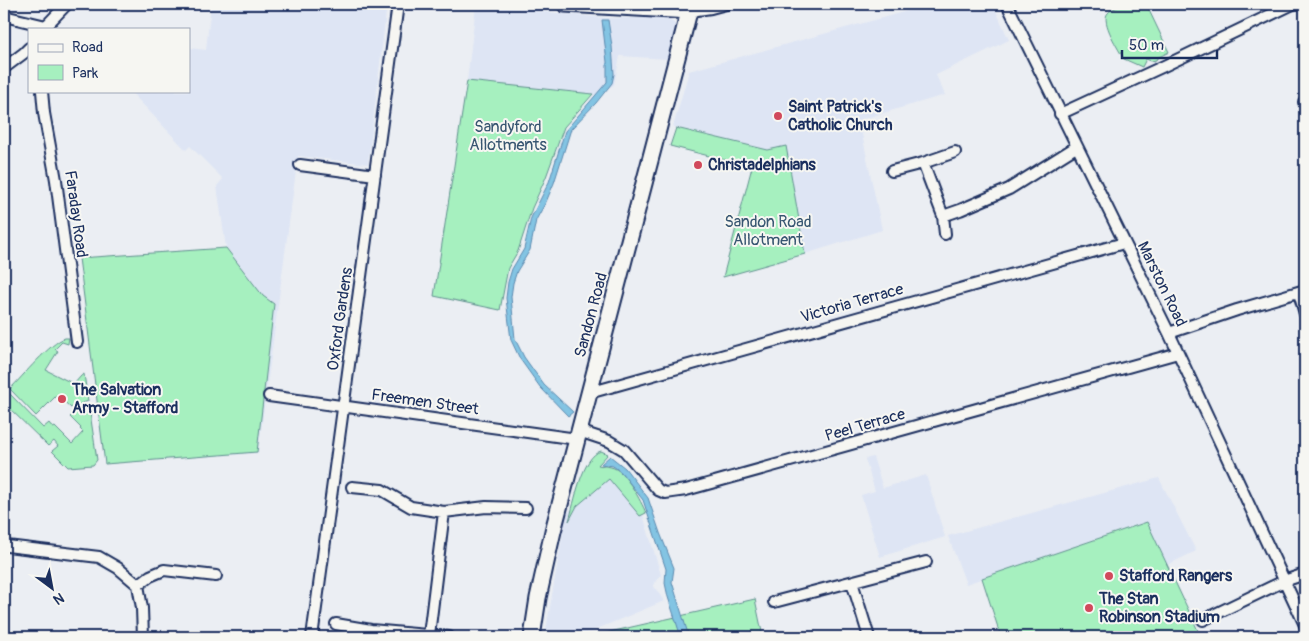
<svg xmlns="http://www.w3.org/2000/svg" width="1309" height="641" font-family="Pangolin,sans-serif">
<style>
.built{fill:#dee5f4}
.green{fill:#a6f0bf;stroke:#60908e}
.water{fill:#83c4e3;stroke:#5988ae}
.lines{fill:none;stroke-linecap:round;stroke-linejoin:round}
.street-casing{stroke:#1b2f5e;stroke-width:14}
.secondary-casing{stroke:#1b2f5e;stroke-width:19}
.street{stroke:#f6f6f2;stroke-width:10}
.secondary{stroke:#f6f6f2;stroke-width:15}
.poi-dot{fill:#d1495b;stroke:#f6f6f2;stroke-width:2}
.labels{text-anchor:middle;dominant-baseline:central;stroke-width:4;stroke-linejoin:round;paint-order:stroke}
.poi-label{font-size:16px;font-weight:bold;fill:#1b2f5e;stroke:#f6f6f2;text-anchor:start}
.park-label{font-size:16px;fill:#375671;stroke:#f6f6f2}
.street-label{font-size:16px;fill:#1b2f5e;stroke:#f6f6f2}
</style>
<rect width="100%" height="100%" fill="#ebeef3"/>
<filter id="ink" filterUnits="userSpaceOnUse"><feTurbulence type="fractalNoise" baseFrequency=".02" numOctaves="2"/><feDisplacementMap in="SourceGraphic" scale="10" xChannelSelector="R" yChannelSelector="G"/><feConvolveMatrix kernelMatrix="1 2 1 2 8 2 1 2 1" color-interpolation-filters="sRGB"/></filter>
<g filter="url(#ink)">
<path class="built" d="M211 4H387L368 164 298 156 258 453 105 464 79 258 226 248 217 186 223 179 190 146 186 150 130 91H189V48L206 50Z
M933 4H993L1009 40 936 75 945 95 859 120 882 230 805 254 786 147 768 150 673 127 689 71Z
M476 5 606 18H667L675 24 677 30 676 39 668 59 620 56 614 85 596 95 467 81Z
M873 457 883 488 926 475 945 537 880 557 861 495 875 491 865 459Z
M608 476 643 515 661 575 653 585 664 601 592 631 574 637 545 636 566 514Z
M1159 478 1196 551 1167 565 1146 522 966 584 948 536Z"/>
<path class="green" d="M1126 4H1146L1169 52 1157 58 1156 60 1151 61 1146 59 1142 67 1124 59C1119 50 1100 21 1108 13 1112 8 1120 6 1126 4Z
M467 81 593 94 564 127 546 177 532 208 518 251 508 268 500 310 434 296Z
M676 128 768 150 786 146 805 254 723 277 752 167 670 146Z
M226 248 263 296 274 304 257 452 105 464 79 258Z
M65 338H69L68 344 62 342 55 349 58 351 46 370 74 384 81 376 84 374 88 401 71 408 57 395 36 416 10 389C23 376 50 343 65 338Z
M9 393 43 428 49 423 53 428 55 427 72 444 83 432 80 429 81 428 70 417 78 410 89 406 97 460 93 465 68 467 52 451 58 446 54 441 48 446 4 403V398Z
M601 451 608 454 598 465C603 466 609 466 614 468 626 473 641 501 646 513L640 516 609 479 577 506 569 521C574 504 582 456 601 451Z
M1147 522 1201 637H1001L982 578Z
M755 599 763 637H588L592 636Z"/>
<path class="water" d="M602 20H608L612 46 614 74 612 83 596 103 571 129 554 183 546 202 536 220 530 250 517 271 513 283 511 297 515 339 524 357 544 385 573 412 568 416 540 387 520 359 511 340 506 298 508 282 512 269 524 249 531 218 549 182 565 131 607 82V62Z
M610 456 625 468 648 498 660 533 674 568 672 582 689 637H681L668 597 665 583 666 569 643 500 621 472 613 466 601 464Z"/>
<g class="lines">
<defs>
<path id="street" d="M1007 4 1169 333 1305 625
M690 11 711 8 726 4
M4 16 46 26
M43 29 67 4
M4 68 24 53 29 48
M42 91 44 113 56 180 77 342
M1304 102 1305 101
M1060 114 1164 66 1293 4
M923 163 955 152
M300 165 375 175
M892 171 923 163 943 216 960 210 1009 189 1076 147
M943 216 945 234
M1299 293 1305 314
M1169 333 1237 310 1305 290
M589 393 1124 243
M269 396 577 439
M579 431 609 441 624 450 658 490 665 493 686 490 1178 353
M352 487 382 490 411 507 444 512
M7 546 99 557 118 568 138 585 142 608 143 637
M852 582 869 637
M138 585 150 576 164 570 216 576
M774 602 926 562
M1203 620 1284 581 1305 574
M336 624 371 630 449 637
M429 635 444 512 486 507 526 508
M312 637 398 4"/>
<path id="secondary" d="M565 4 690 11
M532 637 538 598 553 531 691 4"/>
</defs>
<use href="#street" class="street-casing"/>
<use href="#secondary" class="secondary-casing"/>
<use href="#street" class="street"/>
<use href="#secondary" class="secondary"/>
</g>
</g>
<g class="poi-dot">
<circle cx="778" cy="116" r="5"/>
<circle cx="698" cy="165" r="5"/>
<circle cx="62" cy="399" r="5"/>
<circle cx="1109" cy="576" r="5"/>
<circle cx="1089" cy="608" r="5"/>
</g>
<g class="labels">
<g class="poi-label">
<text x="788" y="107">Saint Patrick's<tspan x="788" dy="18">Catholic Church</tspan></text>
<text x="708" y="165">Christadelphians</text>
<text x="72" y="390">The Salvation<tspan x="72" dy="18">Army - Stafford</tspan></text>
<text x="1119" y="576">Stafford Rangers</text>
<text x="1099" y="599">The Stan<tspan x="1099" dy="18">Robinson Stadium</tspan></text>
</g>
<g class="park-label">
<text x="508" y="127">Sandyford<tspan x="508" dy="18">Allotments</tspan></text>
<text x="768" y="222">Sandon Road<tspan x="768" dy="18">Allotment</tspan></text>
</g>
<g class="street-label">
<text transform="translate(76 214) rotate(82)">Faraday Road</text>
<text transform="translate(1162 284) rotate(64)">Marston Road</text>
<text transform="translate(852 303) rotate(-16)">Victoria Terrace</text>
<text transform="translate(591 315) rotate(-75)">Sandon Road</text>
<text transform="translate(340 319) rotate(-82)">Oxford Gardens</text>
<text transform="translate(425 402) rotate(8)">Freemen Street</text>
<text transform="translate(865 425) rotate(-16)">Peel Terrace</text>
</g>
</g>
<rect width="1309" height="641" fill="none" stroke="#f6f6f2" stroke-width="20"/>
<rect x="10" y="10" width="1289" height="621" fill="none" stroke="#1b2f5e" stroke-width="2" filter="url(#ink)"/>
<rect x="28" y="28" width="162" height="65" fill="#f6f6f2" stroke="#9ea6b7"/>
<rect x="38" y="44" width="25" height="8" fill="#f6f6f2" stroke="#9ea6b7"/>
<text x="72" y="52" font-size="15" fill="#1b2f5e">Road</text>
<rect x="38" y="65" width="25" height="15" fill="#a6f0bf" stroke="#9ea6b7"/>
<text x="72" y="78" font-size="15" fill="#1b2f5e">Park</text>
<g transform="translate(52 588) rotate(148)" stroke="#f6f6f2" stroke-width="4" paint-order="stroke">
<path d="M0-4L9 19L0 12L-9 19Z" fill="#1b2f5e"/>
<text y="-8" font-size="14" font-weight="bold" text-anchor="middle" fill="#1b2f5e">N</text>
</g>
<path d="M1122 50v8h95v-8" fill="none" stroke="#1b2f5e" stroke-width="2.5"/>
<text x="1129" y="50" font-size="15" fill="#1b2f5e" stroke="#f6f6f2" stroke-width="4" paint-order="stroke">50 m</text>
</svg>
